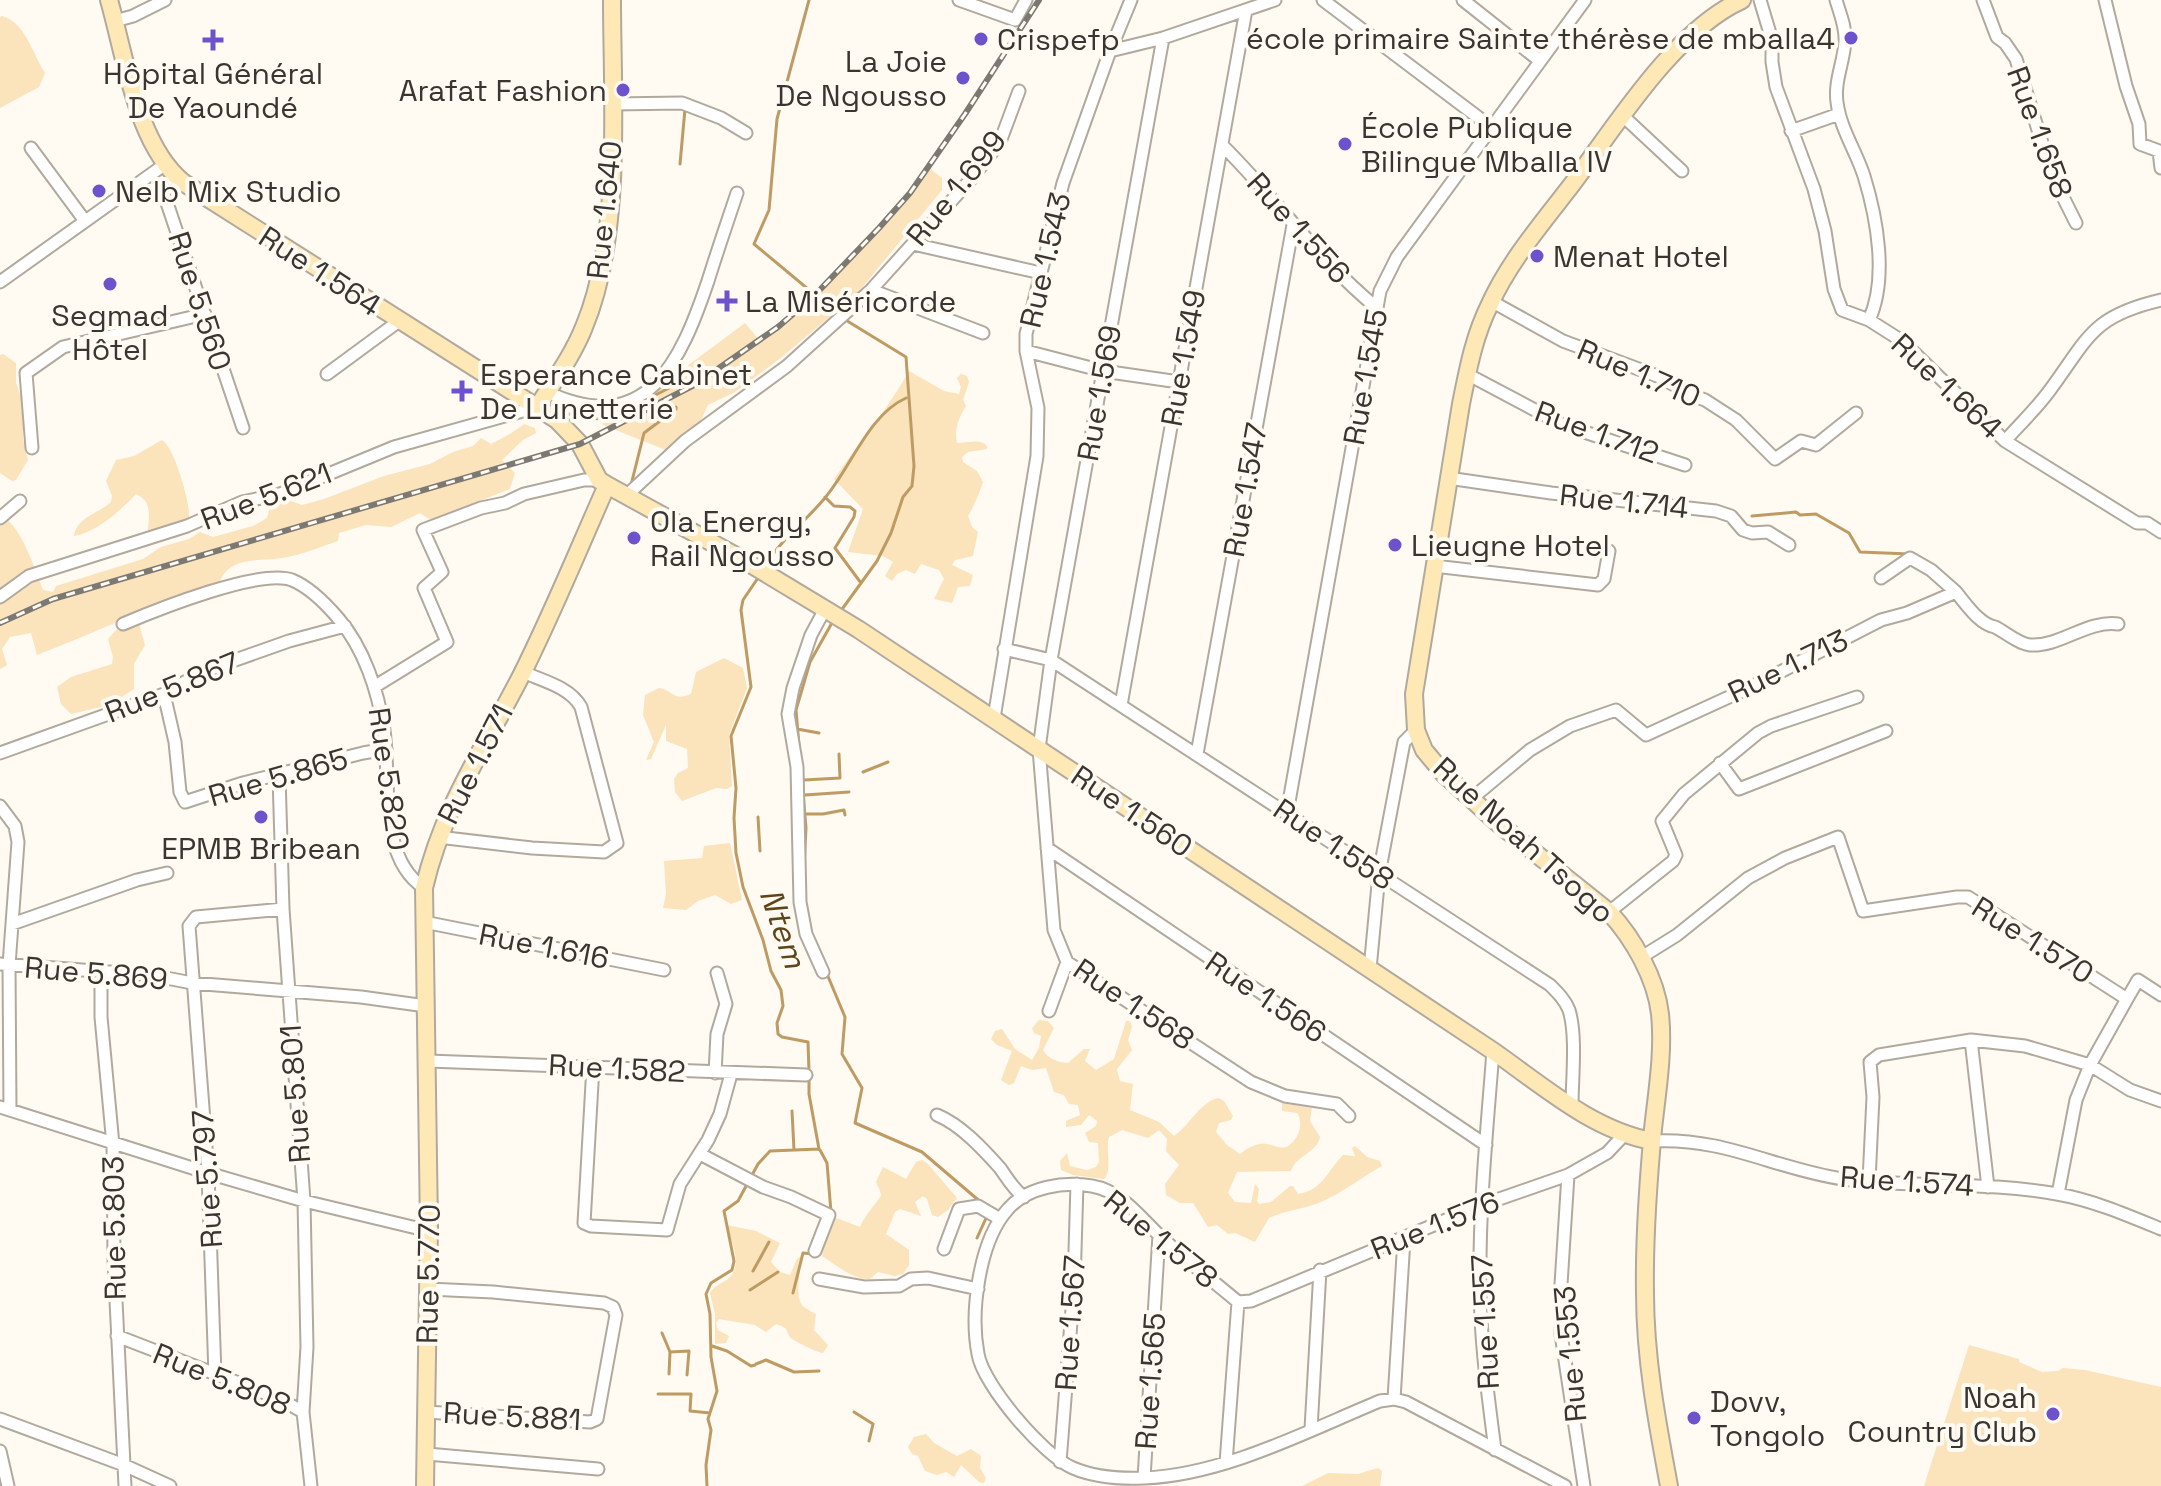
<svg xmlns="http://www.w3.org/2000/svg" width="2161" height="1486" font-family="'Space Grotesk',sans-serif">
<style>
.green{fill:#fbe3bc}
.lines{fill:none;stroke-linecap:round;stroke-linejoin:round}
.stream{stroke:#bd9b63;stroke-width:3}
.street-casing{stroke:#b1a99d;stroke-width:15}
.secondary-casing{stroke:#b1a99d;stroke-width:20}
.street{stroke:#fff;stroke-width:11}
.secondary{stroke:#fee9b6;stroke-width:16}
.rail-casing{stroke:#7c7872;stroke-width:6}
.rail{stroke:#fffaf2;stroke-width:3;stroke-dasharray:9;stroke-linecap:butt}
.poi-dot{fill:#6e52cc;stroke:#fffaf2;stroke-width:3}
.labels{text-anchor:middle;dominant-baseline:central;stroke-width:8;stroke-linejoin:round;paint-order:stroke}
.poi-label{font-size:30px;fill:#393631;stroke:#fffaf2;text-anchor:start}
.street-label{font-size:30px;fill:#393631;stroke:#fffaf2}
.water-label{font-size:32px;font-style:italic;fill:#5d4519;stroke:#fffaf2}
</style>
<rect width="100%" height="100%" fill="#fffaf2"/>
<path class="green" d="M2 16C26 23 32 53 45 73L39 87 0 108V17Z
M928 167 942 178V190L856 295 778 360 735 392 708 405 701 420 666 450 603 425 600 413 620 408 647 396 745 323 760 341C824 292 882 233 928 167Z
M3 354 16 363V383L23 402V439L28 460 16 480 12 481 0 473V355Z
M909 371 944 391 959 394 961 387 957 378 961 374 967 376 969 382 963 400 966 406C959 417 954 429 957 443 968 443 980 438 987 446V449L968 452 962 457 963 462 977 471 983 482C979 494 975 504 968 516L972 527 978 532 973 556 955 560 952 565 973 575 970 586 958 587 952 603 934 599 944 579 939 570 921 564 915 574 906 570 897 574 892 581 885 576 893 562 883 556 848 552 863 509 834 479C859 443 888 409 909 371Z
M524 424 535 428 536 433 523 440 502 460 515 473 510 489 431 520 420 513 391 527 366 525 339 533 338 541C320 547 301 555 282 558 261 562 231 555 220 581 158 603 99 631 37 655L31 633 10 637 2 649 7 665 0 669V521L7 519C26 538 33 566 43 590L53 592 56 586 143 559 161 547 189 539 200 532 213 537 253 526 267 518 270 507 276 502 288 500 302 505 324 499 384 476 430 464 453 452 473 446 481 438 491 444C503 438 514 432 524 424Z
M162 440C174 446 191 505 189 519L183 524 151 531 148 530C149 514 152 501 136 494 120 511 97 532 74 536 77 517 98 514 111 502L112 496 106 481 116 460 134 456Z
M139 624 145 645 134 664V689L109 705 71 714 61 704 57 687 71 677 112 664 113 657 108 639 117 629Z
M724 658 743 668 747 688 729 735 732 786 727 789 716 788 682 801 675 792 674 779 678 773 688 768 687 749 666 741V725L651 759 646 760 654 742 643 715 645 695 659 688C673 690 673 702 691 694L696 672Z
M730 843 742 900 731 904 715 895 698 901 686 910 663 908 666 894 664 861 702 858 704 846Z
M1039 1020 1048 1021 1054 1028 1043 1050C1047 1058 1059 1063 1068 1063L1084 1049H1090L1085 1061 1096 1070 1114 1059 1126 1021H1130L1132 1027 1128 1040 1132 1050 1117 1069 1120 1081 1133 1084 1130 1110 1159 1122 1174 1136C1190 1125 1199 1103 1218 1098L1224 1101 1233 1116 1231 1120 1219 1123 1216 1132 1227 1145 1240 1154C1267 1132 1275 1153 1288 1146 1299 1140 1304 1122 1297 1113L1282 1111V1103L1312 1108 1310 1121 1320 1137C1317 1153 1296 1155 1291 1171L1237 1172 1228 1193 1235 1202 1251 1203 1255 1184 1259 1189 1257 1201 1259 1204 1271 1202 1290 1186H1293L1298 1194C1322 1191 1328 1170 1343 1155L1355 1156 1352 1148 1355 1146 1367 1157 1380 1161 1382 1166C1362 1177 1344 1192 1323 1201 1306 1209 1286 1210 1269 1218L1255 1242 1235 1233 1228 1234 1217 1225 1208 1227 1193 1203H1180L1166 1195 1165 1184 1179 1165 1166 1151 1167 1139 1159 1130 1148 1138 1122 1130 1109 1137C1105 1151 1113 1169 1104 1179L1073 1175 1061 1170 1060 1161 1067 1153 1070 1166 1087 1170 1096 1167 1099 1162 1098 1143 1089 1142 1085 1133 1096 1126 1097 1121 1089 1115 1081 1125 1066 1127V1121L1080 1115 1078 1105 1069 1104 1064 1095 1054 1092 1046 1068 1032 1070 1021 1066 1014 1083 1009 1085 1001 1080 1012 1051 997 1045 991 1039 995 1031 1002 1029 1015 1049 1032 1060 1039 1048 1041 1036 1034 1033 1032 1028Z
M922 1160 928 1164 957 1198 948 1210 938 1217 932 1215 927 1199 923 1196 915 1202 921 1216 900 1209 895 1212 886 1234 909 1250V1265L903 1274 895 1276 878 1272 870 1279C853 1280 836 1265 822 1256L827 1234 836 1218 860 1227C863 1218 880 1198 881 1196 881 1191 878 1187 876 1182L883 1167 906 1179 916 1162Z
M726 1225 756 1231 780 1243 771 1262 780 1272 790 1275 797 1259 802 1255C801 1267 793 1298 804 1307 808 1310 812 1312 816 1314L814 1330 828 1345 823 1353C818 1353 794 1341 791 1338 784 1330 791 1329 776 1324L766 1332 755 1325 719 1319 716 1323 718 1330 729 1336 726 1343 715 1344V1314L710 1293C715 1284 723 1284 730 1277 743 1263 731 1240 726 1225Z
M1969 1345 2019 1359V1362L2042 1372 2058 1371 2063 1368 2085 1370 2161 1387V1486H1924Z
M926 1434 934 1443 957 1456 971 1449 981 1456 980 1468 986 1478 984 1483 979 1482 961 1465 954 1477 946 1472 937 1475 925 1471 918 1456 912 1454 908 1447 914 1437Z
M1378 1468 1382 1471 1380 1486H1302L1328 1473 1358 1474Z"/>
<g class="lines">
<path class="stream" d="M809 0 777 119 769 210 754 244 838 314
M680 164 685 109
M552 404 576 418 609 419 669 388
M631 485 644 433 676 409V407
M825 497 834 506 850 507 855 511 854 517 835 548 861 583
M1752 516 1796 512 1800 515 1816 514 1849 533 1860 552 1909 554
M766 565C780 540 806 521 824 499 851 468 868 415 906 398
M760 575 743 600 741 610 751 687 731 736 736 788 734 818 736 853 743 887 763 940 771 971 781 990 783 1006 777 1023 778 1034 782 1037 808 1042 809 1071
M1962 592 1983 616
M840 612 877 561 891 533 903 497 912 486 914 466 906 357 844 319
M797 729 819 733
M863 772 888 762
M804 780 840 778 839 754
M805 795 849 792
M805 814H823L844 810 845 815
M758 817 760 851
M804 868 806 828 796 710 810 662 833 621
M827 974 845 1017 842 1054 862 1088 855 1123 922 1152 983 1204
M792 1111 794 1150
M820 1150 827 1163 831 1212
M977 1238 987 1216
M753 1271 769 1242
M750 1290 778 1272
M793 1293 803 1253 813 1254
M662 1333 670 1352 669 1374
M712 1346 727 1351 751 1366 755 1365
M670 1352 689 1351 687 1375
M756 1364 766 1360 794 1372 819 1371
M658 1394H691L690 1411 710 1413
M854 1412 873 1424 869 1441
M707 1486 706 1465 711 1430 708 1419 717 1391 711 1357 710 1314 706 1294 711 1283 732 1270 734 1261 724 1211 738 1201 758 1164 770 1151 819 1149 809 1094V1078"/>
<defs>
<path id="street" d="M959 0 1015 20 1026 0
M1323 0 1491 127
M1463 0 1540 61
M1760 0 1772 40V62L1776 87 1814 189 1825 231 1834 289 1842 310 1869 320 1902 341 2005 441 2137 523H2147L2161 532
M1836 0C1840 14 1846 27 1845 41 1844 62 1834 81 1837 102 1840 128 1856 151 1864 176 1877 218 1888 279 1869 320
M1983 0 1997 37 2005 43 2016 59 2052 175 2076 223
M2105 0 2126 86 2139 124 2140 144 2159 151 2161 168
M115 21 133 16 165 0
M1163 38 1051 660 1039 749 1054 930 1067 962 1251 1082 1285 1096 1337 1104 1349 1116
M1110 51 1163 38 1275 0
M612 104 682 103 721 118 746 133
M1623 116 1682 171
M1791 131 1839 114
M1222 145C1276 198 1318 260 1377 308
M31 148 85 221
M174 176 164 194 243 428
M913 244 1041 273
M0 282 164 165
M871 290 983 333
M1491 301 1563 341 1660 377 1694 396 1705 400 1736 420 1775 459 1801 441 1816 445 1856 413
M1026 351 1103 371 1179 382
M327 374 399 321
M1467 374 1563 425 1685 465
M547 392C647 439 681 361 708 281 717 252 727 223 737 193
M2005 441C2020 424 2037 408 2050 390 2089 337 2092 316 2161 300
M32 448 26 373 63 347 205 314
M1448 478 1551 493 1716 511 1731 516 1743 530 1752 533 1768 532 1789 545
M626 496 685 441 787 366 871 290 972 178 1000 142 1019 91
M0 518 20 501
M1434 566 1598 585 1604 579 1609 551
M1881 578 1910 558 1931 570 1956 592
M0 597 29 576 187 526 242 502 280 494 394 447 537 407
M123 624C156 610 260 568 292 580 309 587 326 604 338 618 364 648 378 691 384 730 391 779 377 857 424 888
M1004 649 1051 660 1550 985C1558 993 1565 1000 1569 1010 1577 1036 1572 1079 1572 1106
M374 687 447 642 424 588 442 572 423 530 481 508 505 503 524 494 584 480H599
M164 694 175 742 180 792 185 802 243 783 363 753 386 749
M1121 705 1246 10
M994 718 1037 456 1038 408 1026 351V334L1063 183 1110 51 1131 0
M0 753 164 694 197 675 224 664 289 641 345 626
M1197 754 1293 225
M1720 763 1739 789 1886 731
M279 776 283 909 304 1201 307 1347 303 1412
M1470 800 1530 750 1570 726 1616 710 1646 735 1753 686 1881 620 1907 613 1956 592C1966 604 1979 624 1995 627 2005 632 2019 644 2030 645 2060 647 2087 620 2118 624
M0 806 15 826 18 842 9 965 10 1110
M1287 813 1380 291 1397 257 1585 0
M438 837 532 848 604 852 617 843 581 707C570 687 543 681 523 672
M1047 848 1486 1145
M1609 912 1673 861 1676 855 1662 821 1684 794 1758 733 1771 726 1857 697
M424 922 664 970
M12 924 137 880 167 873
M1640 958 1677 935 1748 878 1785 858 1838 837 1863 911 1957 897H1968L2127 999 2138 980 2161 995
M0 964 151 975 192 983 361 997 426 1006
M1370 969 1379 874 1404 742 1416 730
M101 971V1017L113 1145 114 1259 125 1486
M823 972 806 934 800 902 797 767 788 714 793 688 811 635 825 609
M1049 1011 1067 962
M1971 1040 1988 1187
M1493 1051C1487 1129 1479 1207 1480 1284 1480 1340 1488 1395 1495 1450
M428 1061 806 1075
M593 1066 584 1223 591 1226 667 1230 680 1184 708 1140 720 1114 731 1074
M715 1073 717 1034 726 1004 717 973
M0 1107 208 1173 304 1201 429 1231
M937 1115C961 1125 983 1149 1000 1168 1008 1179 1013 1189 1024 1197
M1652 1141C1725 1137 1775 1169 1843 1179 1914 1188 1986 1181 2057 1194 2092 1200 2127 1215 2161 1229
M700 1154 763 1187 791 1197 829 1215 815 1251
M1568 1175 1560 1300 1561 1334 1584 1486
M1869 1181 1873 1097 1870 1062 1879 1055 1971 1040 2025 1046 2090 1065 2130 1090 2161 1101
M2058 1194 2076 1100 2090 1065 2127 999
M944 1249 959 1209 978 1206 1000 1219
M819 1279 864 1287 899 1286 911 1279 928 1278 978 1289
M1238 1302C1212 1280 1184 1259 1159 1235 1139 1216 1121 1191 1092 1186 1064 1181 1027 1187 1008 1209 979 1241 970 1312 978 1354 983 1385 1044 1456 1073 1468 1094 1477 1121 1479 1144 1478 1224 1475 1307 1431 1380 1401L1394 1399 1406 1402 1565 1486
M1238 1302 1251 1301 1482 1205 1568 1175 1607 1153 1624 1135
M117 1336 280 1399 303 1412 311 1486
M215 1375 208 1173 189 926 196 917 283 909
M1394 1399 1404 1239
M426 1412 590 1422 597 1419 616 1315 613 1307 604 1303 493 1292 428 1289
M0 1419 124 1465 170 1486
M1311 1429 1320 1270
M0 1451 8 1486
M427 1454 598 1469
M1060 1462 1074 1284 1077 1184
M1226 1463 1238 1302
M1144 1478 1159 1235"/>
<path id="secondary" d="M109 0C125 56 137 146 184 183L557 420 580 444 599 480 607 485 747 562 858 629 1493 1051C1542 1085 1592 1130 1652 1141
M538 406C554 381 573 355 584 327 623 234 612 100 612 0
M425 1486 429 1227 424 888C443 806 485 747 522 674 553 612 579 548 607 485
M1669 1486C1657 1422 1645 1358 1645 1293 1644 1238 1648 1184 1653 1129 1657 1092 1664 1051 1660 1014 1656 978 1633 938 1609 912L1499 824 1444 774 1424 750 1416 730 1414 694 1461 404C1468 369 1474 336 1490 304 1510 260 1544 221 1573 183 1616 125 1675 30 1742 0"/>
</defs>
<use href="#street" class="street-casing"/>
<use href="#secondary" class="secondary-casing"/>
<use href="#street" class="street"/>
<use href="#secondary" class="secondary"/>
<defs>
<path id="rail" d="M0 623 53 599 580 444 696 384 778 327 814 296 879 228 910 193 965 114 1039 0"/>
</defs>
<use href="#rail" class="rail-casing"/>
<use href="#rail" class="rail"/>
</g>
<g class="poi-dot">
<circle cx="1851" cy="38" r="8"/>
<circle cx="981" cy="39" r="8"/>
<path d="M209 28h8v8h8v8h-8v8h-8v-8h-8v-8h8z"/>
<circle cx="963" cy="78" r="8"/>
<circle cx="623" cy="90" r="8"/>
<circle cx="1345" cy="144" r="8"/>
<circle cx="99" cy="191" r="8"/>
<circle cx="1537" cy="256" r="8"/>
<circle cx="110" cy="284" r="8"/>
<path d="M723 289h8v8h8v8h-8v8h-8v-8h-8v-8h8z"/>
<path d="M458 379h8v8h8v8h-8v8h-8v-8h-8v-8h8z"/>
<circle cx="634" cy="538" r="8"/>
<circle cx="1395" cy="545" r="8"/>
<circle cx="261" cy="817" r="8"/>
<circle cx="2053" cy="1414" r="8"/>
<circle cx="1694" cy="1418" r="8"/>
</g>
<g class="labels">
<g class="poi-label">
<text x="1835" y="38" text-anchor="end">école primaire Sainte thérèse de mballa4</text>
<text x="997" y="39">Crispefp</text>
<text x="947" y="61" text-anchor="end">La Joie<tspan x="947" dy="34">De Ngousso</tspan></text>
<text x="213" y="73" text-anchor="middle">Hôpital Général<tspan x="213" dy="34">De Yaoundé</tspan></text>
<text x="607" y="90" text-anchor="end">Arafat Fashion</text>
<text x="1361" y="127">École Publique<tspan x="1361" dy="34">Bilingue Mballa IV</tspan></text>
<text x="115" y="191">Nelb Mix Studio</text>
<text x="1553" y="256">Menat Hotel</text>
<text x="745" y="301">La Miséricorde</text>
<text x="110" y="315" text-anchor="middle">Segmad<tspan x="110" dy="34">Hôtel</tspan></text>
<text x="480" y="374">Esperance Cabinet<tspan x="480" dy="34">De Lunetterie</tspan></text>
<text x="650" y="521">Ola Energy,<tspan x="650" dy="34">Rail Ngousso</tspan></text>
<text x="1411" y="545">Lieugne Hotel</text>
<text x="261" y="848" text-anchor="middle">EPMB Bribean</text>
<text x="2037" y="1397" text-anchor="end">Noah<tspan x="2037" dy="34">Country Club</tspan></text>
<text x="1710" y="1401">Dovv,<tspan x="1710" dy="34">Tongolo</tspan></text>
</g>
<g class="street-label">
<text transform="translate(2040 132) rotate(70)">Rue 1.658</text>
<text transform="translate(956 188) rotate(-51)">Rue 1.699</text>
<text transform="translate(604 210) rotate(-84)">Rue 1.640</text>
<text transform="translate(1299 228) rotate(48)">Rue 1.556</text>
<text transform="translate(1045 260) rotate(-77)">Rue 1.543</text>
<text transform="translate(320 271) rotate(33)">Rue 1.564</text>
<text transform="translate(200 301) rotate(72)">Rue 5.560</text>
<text transform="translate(1183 358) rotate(-80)">Rue 1.549</text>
<text transform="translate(1639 373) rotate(23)">Rue 1.710</text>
<text transform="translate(1365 377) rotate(-80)">Rue 1.545</text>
<text transform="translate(1947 386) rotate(43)">Rue 1.664</text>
<text transform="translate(1099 393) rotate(-80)">Rue 1.569</text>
<text transform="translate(1597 432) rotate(20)">Rue 1.712</text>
<text transform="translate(1245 490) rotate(-80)">Rue 1.547</text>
<text transform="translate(266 496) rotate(-21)">Rue 5.621</text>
<text transform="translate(1624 501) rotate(6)">Rue 1.714</text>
<text transform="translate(1788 666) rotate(-26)">Rue 1.713</text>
<text transform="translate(172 687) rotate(-22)">Rue 5.867</text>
<text transform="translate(475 764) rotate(-63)">Rue 1.571</text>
<text transform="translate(278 777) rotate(-16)">Rue 5.865</text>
<text transform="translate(389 779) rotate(82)">Rue 5.820</text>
<text transform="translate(1132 811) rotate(34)">Rue 1.560</text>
<text transform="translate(1524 840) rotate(42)">Rue Noah Tsogo</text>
<text transform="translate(1334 844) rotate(34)">Rue 1.558</text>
<text transform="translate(2033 940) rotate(32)">Rue 1.570</text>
<text transform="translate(544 946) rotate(11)">Rue 1.616</text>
<text transform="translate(96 973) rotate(5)">Rue 5.869</text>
<text transform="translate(1266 997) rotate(34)">Rue 1.566</text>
<text transform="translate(1134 1004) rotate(34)">Rue 1.568</text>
<text transform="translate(617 1068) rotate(3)">Rue 1.582</text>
<text transform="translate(295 1094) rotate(-94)">Rue 5.801</text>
<text transform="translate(207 1179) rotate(-94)">Rue 5.797</text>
<text transform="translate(1907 1181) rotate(4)">Rue 1.574</text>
<text transform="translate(1435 1225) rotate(-22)">Rue 1.576</text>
<text transform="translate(114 1228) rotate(-91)">Rue 5.803</text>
<text transform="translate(1161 1239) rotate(39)">Rue 1.578</text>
<text transform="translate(428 1274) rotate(-89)">Rue 5.770</text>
<text transform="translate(1485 1322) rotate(-93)">Rue 1.557</text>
<text transform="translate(1070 1323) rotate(-86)">Rue 1.567</text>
<text transform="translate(1570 1354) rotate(-95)">Rue 1.553</text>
<text transform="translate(222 1379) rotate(22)">Rue 5.808</text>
<text transform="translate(1150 1381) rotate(-86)">Rue 1.565</text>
<text transform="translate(512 1416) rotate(3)">Rue 5.881</text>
</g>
<g class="water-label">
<text transform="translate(783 928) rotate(71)">Ntem</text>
</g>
</g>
</svg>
